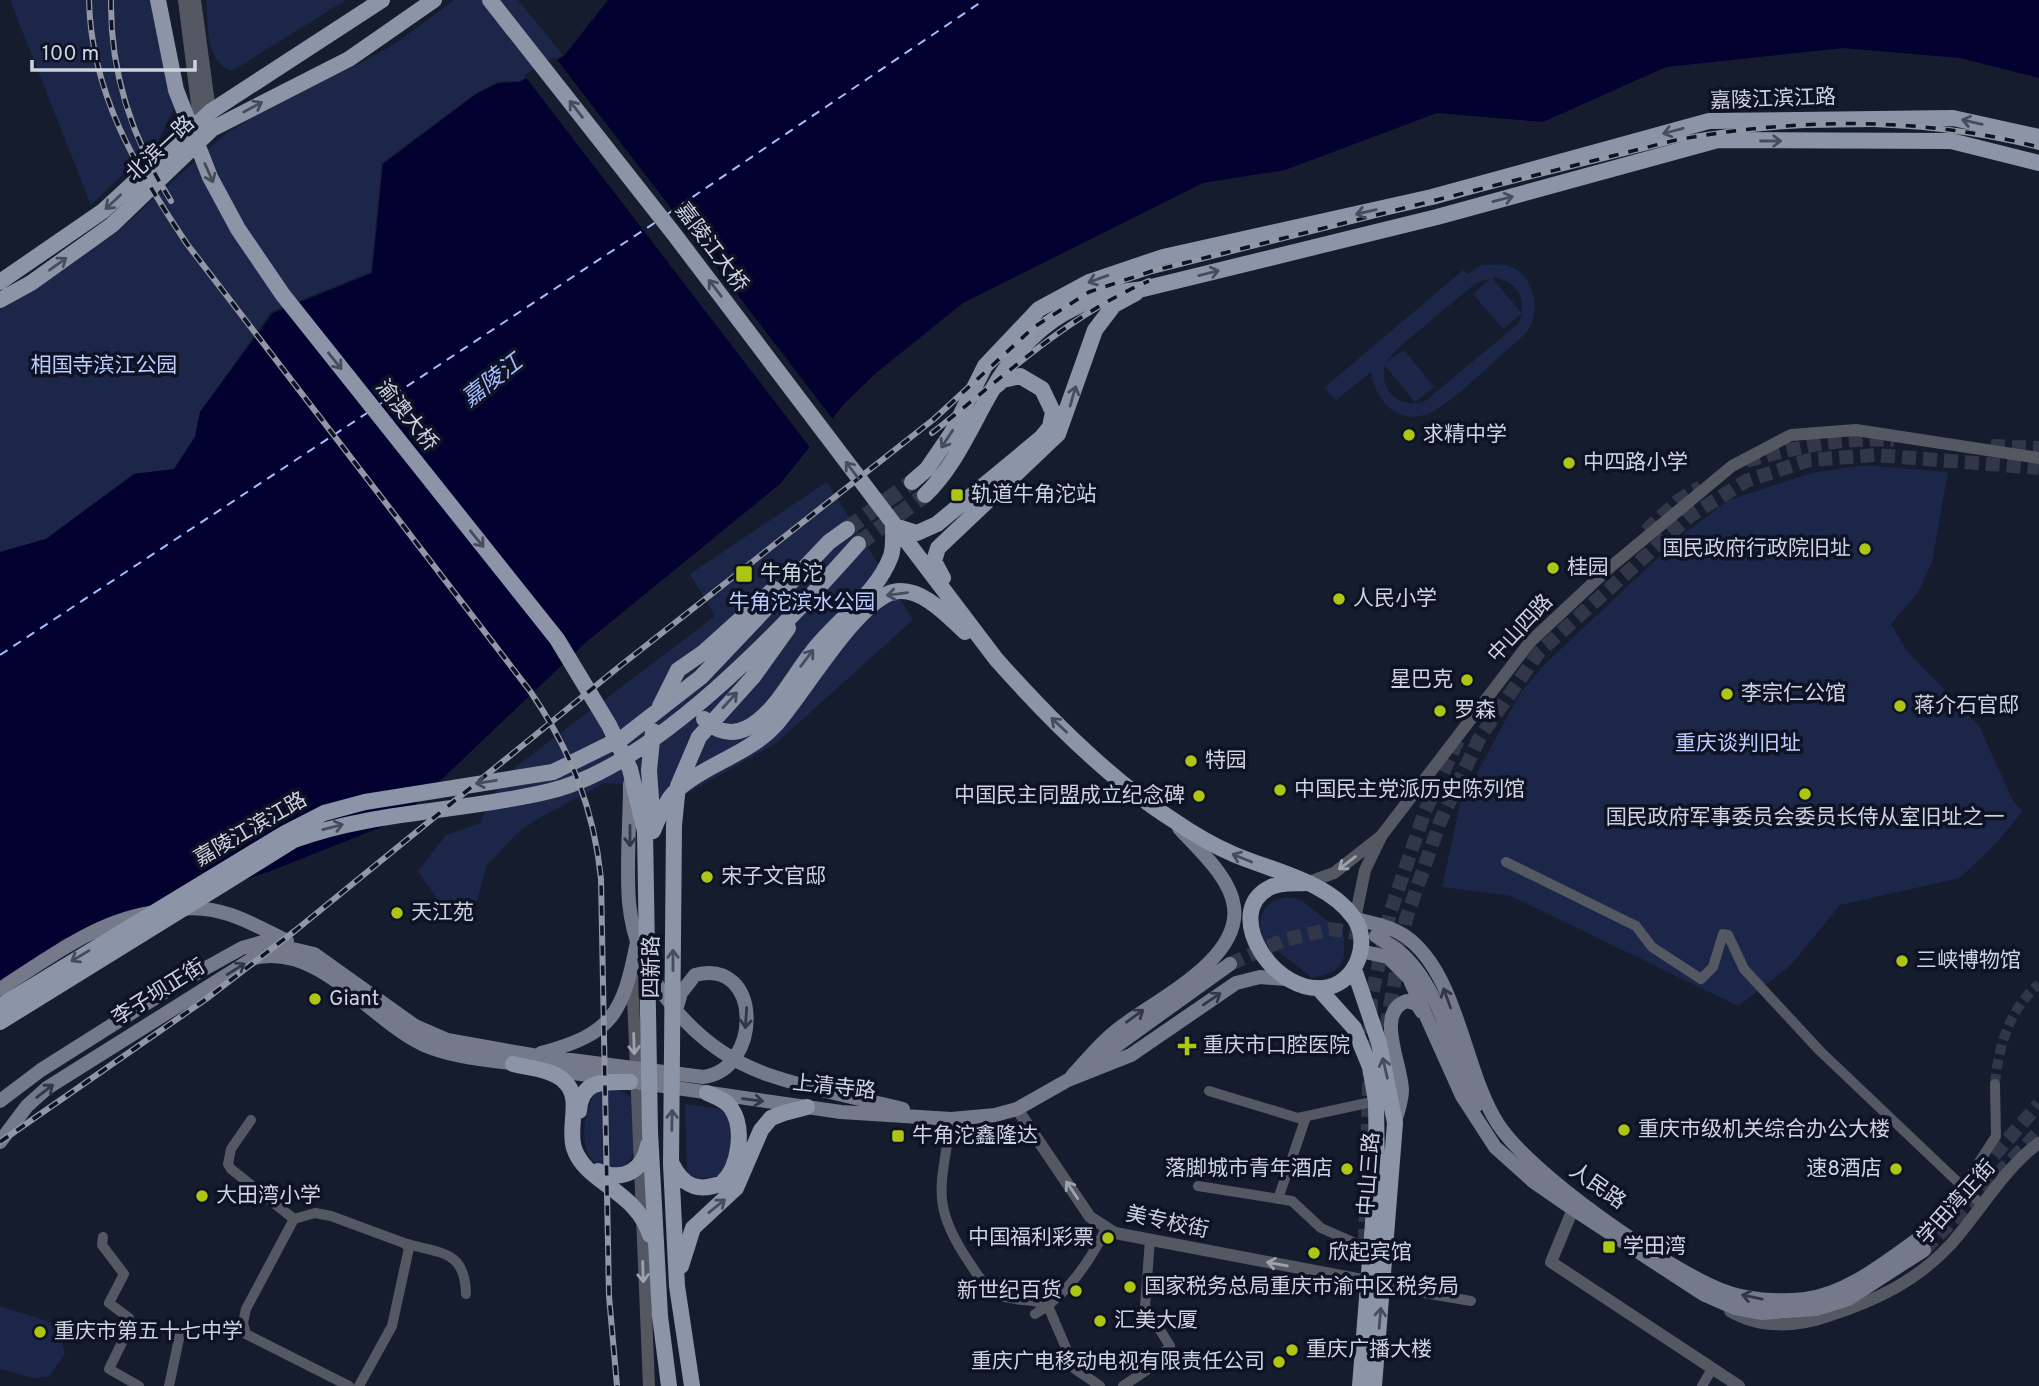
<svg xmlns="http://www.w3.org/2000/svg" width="2039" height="1386" font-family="Overpass,'Noto Sans SC',sans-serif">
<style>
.green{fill:#1c2648;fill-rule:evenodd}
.water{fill:#02012f}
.pier{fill:#151c2e}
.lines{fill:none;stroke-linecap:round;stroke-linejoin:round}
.ferry{stroke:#a5bcfd;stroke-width:2;stroke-dasharray:9 7;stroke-linecap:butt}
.minor-tunnel{stroke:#313749;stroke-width:10;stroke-dasharray:10 5;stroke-linecap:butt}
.secondary-tunnel{stroke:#313749;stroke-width:14;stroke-dasharray:14 7;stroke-linecap:butt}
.primary-tunnel{stroke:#313749;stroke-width:16;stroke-dasharray:16 8;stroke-linecap:butt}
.minor{stroke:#545862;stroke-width:10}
.tertiary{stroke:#545862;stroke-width:12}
.secondary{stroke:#747a8a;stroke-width:14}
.primary{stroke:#8c94a8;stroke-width:16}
.rail-casing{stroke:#9197a5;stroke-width:6}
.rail{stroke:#0d1224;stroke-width:3.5;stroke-dasharray:10;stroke-linecap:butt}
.oneway{stroke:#464c5f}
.oneway2{stroke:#313648}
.oneway3{stroke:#9da2ae}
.poi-dot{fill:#acc613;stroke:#0d1224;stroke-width:2.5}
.labels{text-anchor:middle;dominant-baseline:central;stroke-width:7;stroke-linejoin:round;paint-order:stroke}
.street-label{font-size:21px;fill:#ced3e0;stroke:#0d1224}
.park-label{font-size:21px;fill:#bbcdff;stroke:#0d1224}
.poi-label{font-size:21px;fill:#ced3e0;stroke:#0d1224;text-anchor:start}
.water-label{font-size:23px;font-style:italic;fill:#a5bcfd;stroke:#0d1224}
</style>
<rect width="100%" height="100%" fill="#151c2e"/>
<path class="green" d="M10 0H163L181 94 158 141 91 205Z
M206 0H346L232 71C204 62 209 25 206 0Z
M454 0H518L563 55 520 81 498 82 476 93 382 163 371 272 271 312 200 412 195 437 174 469 134 474 46 539 0 552V308L117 232 224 135 289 95 355 66 396 43Z
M1482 265C1489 265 1498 264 1505 265 1535 271 1544 314 1524 335 1500 355 1457 399 1432 412 1400 428 1375 401 1371 372L1336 400 1324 388 1463 270 1467 274ZM1492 278C1518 278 1529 303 1518 324L1425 401C1402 410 1378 391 1385 366L1415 402 1434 387 1404 350 1386 362 1397 349 1476 283 1491 278 1473 294 1503 329 1522 313Z
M1863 465 1948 472 1932 562 1918 592 1891 624 1906 650 1979 726 2013 801 2023 811 1998 841 1960 878 1840 905 1790 966 1738 1006 1511 896 1442 887 1460 804 1519 695 1544 665 1682 535 1727 501 1811 473Z
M827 482 913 620 775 744 686 794 659 797 621 784 604 783 536 820 516 834 486 867 477 901 449 916 418 871 446 835 480 823 496 791 513 769 715 616 690 574Z
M1290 897 1300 899 1343 933C1347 963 1343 972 1312 978L1260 937C1257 913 1266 899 1290 897Z
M617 1088 634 1099C634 1121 643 1155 621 1168 614 1168 605 1168 599 1165 575 1153 584 1105 598 1090Z
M685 1104 723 1109 732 1119V1158L718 1176 701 1179 687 1174Z
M0 1306 65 1327 64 1333H59L65 1353 49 1377 33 1378 0 1369Z"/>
<path class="water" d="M608 0H2039V78L1960 58 1843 48 1666 67 1543 122 1437 113 1285 170 1203 183 963 303 876 373 844 404 780 484 585 643 399 820 268 872 62 939 0 997V552L46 539 134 474 174 469 195 437 200 412 273 313 372 273 383 164 476 94 498 83 520 82 564 56Z"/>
<path class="pier" d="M555 57 835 422 812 450 524 75Z"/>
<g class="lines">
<path class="ferry" d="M666 215 984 0
M380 404 656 222
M0 655 367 413"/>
<path class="minor-tunnel" d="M1995 1084C1998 1047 2010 1008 2039 984"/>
<path class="secondary-tunnel" d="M1991 446 2039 448
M1746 461C1797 447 1841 437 1894 440
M1646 531 1679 500 1701 487
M1230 964 1284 940 1330 929 1369 935
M1386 1028 1406 919 1440 822 1480 737 1539 652 1690 516 1746 481 1809 460 1875 455 2039 468
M1925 1234 2039 1104
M1365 1243 1371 999 1390 913 1425 811 1458 740
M1924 1250 2039 1132"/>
<path class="primary-tunnel" d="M847 529 912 482
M858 544 925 495"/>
<path class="minor" d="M1506 862 1636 926 1652 947 1701 979 1713 967 1723 934 1728 935 1744 969 1820 1051 1982 1205
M1209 1091 1298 1118 1376 1101
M951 1119C942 1185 929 1203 969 1262 976 1273 985 1287 997 1294 1013 1303 1035 1297 1048 1306L1075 1369 1100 1386
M251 1120 231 1149 228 1164 231 1169 294 1219 246 1309 243 1323 246 1334 349 1386
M1198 1186 1292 1201 1321 1228 1371 1250
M1963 1187 1996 1136 1995 1084
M1278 1199 1306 1117
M294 1219 315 1213 331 1216 404 1243 409 1248 392 1326 359 1386
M103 1237 102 1245 124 1274 109 1303 129 1318 131 1324 109 1369 139 1386
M404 1243C440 1254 465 1249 466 1294
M1378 1285 1471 1301
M1035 1314C1067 1295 1090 1261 1106 1229
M169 1386 180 1334
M1123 1386 1147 1370 1170 1346 1145 1306 1150 1240
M1702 1386 1712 1369"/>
<path class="tertiary" d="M184 0 200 128
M195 0 211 118
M1306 883 1334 873 1380 837
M1355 919 1365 870 1382 835 1530 642 1608 569 1732 466 1791 435 1856 430 2039 458
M632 973 649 1386
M1017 1109 1090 1217 1115 1233 1368 1281
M1573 1209 1551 1262 1739 1386
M1730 1311C1760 1329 1796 1327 1828 1316 1875 1301 1917 1281 1951 1244 1979 1213 2005 1167 2039 1143"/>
<path class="secondary" d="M630 784C630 823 626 863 629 902 636 980 696 1050 769 1075 812 1090 859 1098 903 1109
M181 909C220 904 253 924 287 941
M1355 919C1372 923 1390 926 1405 936 1459 974 1463 1070 1498 1124 1531 1175 1664 1267 1721 1290 1746 1300 1778 1302 1805 1299 1850 1293 1889 1259 1925 1234
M1376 936C1385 942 1395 947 1403 955 1440 989 1456 1060 1476 1106
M1360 951 1388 957 1409 978 1462 1096 1495 1147 1534 1182 1573 1209 1703 1294 1735 1308 1761 1313 1816 1309 1848 1299 1924 1250
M0 989C47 959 95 922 150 913
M541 1053C613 1034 623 1013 637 942
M1098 1059 1230 964
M546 1069 841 1112 951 1119 995 1115 1017 1109 1068 1080 1131 1055 1236 983 1260 977 1285 979
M1072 1076C1086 1061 1100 1043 1117 1030 1153 1001 1241 961 1234 907 1231 878 1198 849 1179 828
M0 1101 41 1070 177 984 242 948 263 942 314 954 415 1026 447 1040 532 1055 703 1077C762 1070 763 957 695 975L681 993 676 1010
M1395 1122C1398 1112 1402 1100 1402 1090 1402 1066 1374 1011 1407 1001L1417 1004 1422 1012
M0 1142 27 1106 47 1088 254 958C320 943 368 1018 422 1044 453 1058 489 1060 523 1065"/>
<path class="primary" d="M158 0 176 90 210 177 238 229 283 295 557 639 609 725 630 769 645 831 650 1132 660 1316 669 1386
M490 0 674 234 996 659C1044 713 1111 781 1173 820 1192 833 1212 845 1233 854 1272 871 1328 881 1354 918 1371 942 1357 980 1329 987 1275 999 1221 913 1269 888 1280 882 1294 884 1306 883
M0 282 103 211 210 112 382 0
M0 300 31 283 112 225 212 129 349 59 434 0
M912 482 927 469 951 434 985 366 1039 309 1089 282 1163 257 1432 197 1709 121 1953 118 2039 137
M925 495C955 466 970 428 991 392 1026 330 1072 296 1143 289L1437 217 1718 140 1951 141 2039 163
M895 526 917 533 937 524 1041 438 1050 427 1053 412 1042 389 1020 376 1003 380 996 386
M943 578 934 561 938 548 1058 434 1095 330 1114 305 1136 293
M660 706 678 670 704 652 774 589
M704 719C716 731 731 736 747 728 776 713 793 675 813 651 837 620 877 594 891 556 894 547 893 534 893 524
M653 827 649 770 653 731
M653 831C658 819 664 804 673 794 703 764 750 755 778 722 805 691 856 603 893 592 920 585 948 616 965 632
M1354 969 1379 1043 1395 1123 1374 1386
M1318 988 1354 1028 1370 1067 1376 1101 1377 1173 1360 1386
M0 1006 285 833 324 813 365 802 553 772 624 737 701 677 829 542 847 529
M0 1022 294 840C376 810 465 812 550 791 655 766 787 624 858 544
M513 1064C528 1068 551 1069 564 1081 583 1098 567 1126 574 1148 585 1183 636 1190 650 1235
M579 1111C581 1079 604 1082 630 1082
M672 1164C683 1186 698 1193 722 1183 739 1168 745 1128 731 1108 726 1100 716 1097 707 1093
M598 1171C623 1182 643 1171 648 1145
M681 1266 693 1228 736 1188 761 1130 771 1118 784 1113 807 1107
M692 1386 677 1286 671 1164 674 825 678 786 699 737 753 677 788 628"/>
<defs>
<path id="rail" d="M89 0C91 93 136 168 187 244L530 691C570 749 594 808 601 879L609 1296 617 1386
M111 0C110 74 132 139 171 201
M932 433C1001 379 1068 315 1149 281
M0 1142 206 999 296 930 620 666 934 419 1034 327 1089 292 1152 271 1676 140C1797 118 1919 116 2039 147"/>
</defs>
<use href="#rail" class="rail-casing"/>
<use href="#rail" class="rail"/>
</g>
<defs><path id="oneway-shaft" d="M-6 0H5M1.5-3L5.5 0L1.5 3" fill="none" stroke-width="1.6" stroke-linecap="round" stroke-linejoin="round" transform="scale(1.75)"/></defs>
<g class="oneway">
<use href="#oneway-shaft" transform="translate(253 107) rotate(-28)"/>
<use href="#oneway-shaft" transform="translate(576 109) rotate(-128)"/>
<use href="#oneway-shaft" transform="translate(1972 122) rotate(-167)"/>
<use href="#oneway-shaft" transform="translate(1673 131) rotate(165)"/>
<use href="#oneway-shaft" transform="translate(1771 141)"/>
<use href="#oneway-shaft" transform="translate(209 173) rotate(66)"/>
<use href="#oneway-shaft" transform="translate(1503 199) rotate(-15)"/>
<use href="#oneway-shaft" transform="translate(113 202) rotate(137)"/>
<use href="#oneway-shaft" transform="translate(1366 212) rotate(167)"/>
<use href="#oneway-shaft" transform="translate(58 264) rotate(-36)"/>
<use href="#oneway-shaft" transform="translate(1209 273) rotate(-14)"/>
<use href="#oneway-shaft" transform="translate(1098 279) rotate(160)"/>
<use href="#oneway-shaft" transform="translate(715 288) rotate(-127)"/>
<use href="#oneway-shaft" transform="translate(335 361) rotate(51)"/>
<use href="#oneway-shaft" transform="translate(1073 396) rotate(-74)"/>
<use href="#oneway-shaft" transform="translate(947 439) rotate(123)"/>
<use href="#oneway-shaft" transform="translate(852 470) rotate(-127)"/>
<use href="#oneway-shaft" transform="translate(477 539) rotate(51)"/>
<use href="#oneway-shaft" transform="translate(897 594) rotate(173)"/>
<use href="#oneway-shaft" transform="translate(807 658) rotate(-53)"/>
<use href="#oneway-shaft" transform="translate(730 700) rotate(-47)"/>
<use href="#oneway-shaft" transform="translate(1059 725) rotate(-137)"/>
<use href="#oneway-shaft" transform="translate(486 782) rotate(171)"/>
<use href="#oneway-shaft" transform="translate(333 827) rotate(-15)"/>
<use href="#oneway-shaft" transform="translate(1242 858) rotate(-158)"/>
<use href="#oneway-shaft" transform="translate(80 956) rotate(149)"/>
<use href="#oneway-shaft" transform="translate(673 960) rotate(-90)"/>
<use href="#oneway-shaft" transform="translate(1385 1068) rotate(-103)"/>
<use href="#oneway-shaft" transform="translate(672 1120) rotate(-89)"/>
<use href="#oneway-shaft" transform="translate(717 1206) rotate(-39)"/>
<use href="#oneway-shaft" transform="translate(1380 1318) rotate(-85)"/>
</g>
<g class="oneway2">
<use href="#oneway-shaft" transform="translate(630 836) rotate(90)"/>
<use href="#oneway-shaft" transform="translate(236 969) rotate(-32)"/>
<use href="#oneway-shaft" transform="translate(1447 998) rotate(-110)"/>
<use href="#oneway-shaft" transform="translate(1212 999) rotate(-34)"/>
<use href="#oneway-shaft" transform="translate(1135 1016) rotate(-36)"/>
<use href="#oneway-shaft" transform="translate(746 1018) rotate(94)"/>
<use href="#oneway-shaft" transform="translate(45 1091) rotate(-38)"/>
<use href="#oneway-shaft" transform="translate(753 1100) rotate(8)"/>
<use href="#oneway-shaft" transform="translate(1752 1297) rotate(-168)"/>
</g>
<g class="oneway3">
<use href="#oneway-shaft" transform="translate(1347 863) rotate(143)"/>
<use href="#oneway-shaft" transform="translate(634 1044) rotate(88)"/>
<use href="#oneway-shaft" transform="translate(1072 1190) rotate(-124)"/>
<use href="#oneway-shaft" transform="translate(1277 1264) rotate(-170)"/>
<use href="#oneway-shaft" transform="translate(643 1272) rotate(88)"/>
</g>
<g class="poi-dot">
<circle cx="1409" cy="435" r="7"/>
<circle cx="1569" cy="463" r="7"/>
<rect x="950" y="488" width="14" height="14" rx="3.5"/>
<circle cx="1865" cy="549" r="7"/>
<circle cx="1553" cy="568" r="7"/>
<rect x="735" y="565" width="18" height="18" rx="3.5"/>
<circle cx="1339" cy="599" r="7"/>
<circle cx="1467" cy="680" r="7"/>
<circle cx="1727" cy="694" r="7"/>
<circle cx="1900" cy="706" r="7"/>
<circle cx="1440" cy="711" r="7"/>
<circle cx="1191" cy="761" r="7"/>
<circle cx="1280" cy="790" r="7"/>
<circle cx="1805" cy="794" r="7"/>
<circle cx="1199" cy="796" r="7"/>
<circle cx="707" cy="877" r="7"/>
<circle cx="397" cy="913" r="7"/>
<circle cx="1902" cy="961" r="7"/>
<circle cx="315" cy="999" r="7"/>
<path d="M1183.5 1035.5h7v7h7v7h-7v7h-7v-7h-7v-7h7z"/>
<circle cx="1624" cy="1130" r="7"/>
<rect x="891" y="1129" width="14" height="14" rx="3.5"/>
<circle cx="1347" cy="1169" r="7"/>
<circle cx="1896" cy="1169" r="7"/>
<circle cx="202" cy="1196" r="7"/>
<circle cx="1108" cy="1238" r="7"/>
<rect x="1602" y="1240" width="14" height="14" rx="3.5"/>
<circle cx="1314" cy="1253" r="7"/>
<circle cx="1130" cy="1287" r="7"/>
<circle cx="1076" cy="1291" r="7"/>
<circle cx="1100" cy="1321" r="7"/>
<circle cx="40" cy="1332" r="7"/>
<circle cx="1292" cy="1350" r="7"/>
<circle cx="1279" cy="1362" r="7"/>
</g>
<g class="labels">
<g class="street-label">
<text transform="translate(1773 100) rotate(-2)">嘉陵江滨江路</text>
<text transform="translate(161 149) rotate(-43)">北滨一路</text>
<text transform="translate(711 248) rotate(53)">嘉陵江大桥</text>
<text transform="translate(406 416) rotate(51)">渝澳大桥</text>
<text transform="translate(1521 629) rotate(-47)">中山四路</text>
<text transform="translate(251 830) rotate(-30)">嘉陵江滨江路</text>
<text transform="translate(652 967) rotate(-90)">四新路</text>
<text transform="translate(159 993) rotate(-32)">李子坝正街</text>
<text transform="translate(834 1088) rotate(6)">上清寺路</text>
<text transform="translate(1370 1174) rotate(-86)">中山三路</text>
<text transform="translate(1597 1187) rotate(35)">人民路</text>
<text transform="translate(1957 1203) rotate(-48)">学田湾正街</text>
<text transform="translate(1167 1223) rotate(12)">美专校街</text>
</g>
<g class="park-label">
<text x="104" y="366">相国寺滨江公园</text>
<text x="802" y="603">牛角沱滨水公园</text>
<text x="1738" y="744">重庆谈判旧址</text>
</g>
<g class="poi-label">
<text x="1423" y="435">求精中学</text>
<text x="1583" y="463">中四路小学</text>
<text x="971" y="495">轨道牛角沱站</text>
<text x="1851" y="549" text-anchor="end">国民政府行政院旧址</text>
<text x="1567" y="568">桂园</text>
<text x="760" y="574">牛角沱</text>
<text x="1353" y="599">人民小学</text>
<text x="1453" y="680" text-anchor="end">星巴克</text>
<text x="1741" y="694">李宗仁公馆</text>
<text x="1914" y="706">蒋介石官邸</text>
<text x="1454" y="711">罗森</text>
<text x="1205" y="761">特园</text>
<text x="1294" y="790">中国民主党派历史陈列馆</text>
<text x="1185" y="796" text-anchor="end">中国民主同盟成立纪念碑</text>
<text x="1805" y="818" text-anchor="middle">国民政府军事委员会委员长侍从室旧址之一</text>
<text x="721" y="877">宋子文官邸</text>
<text x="411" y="913">天江苑</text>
<text x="1916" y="961">三峡博物馆</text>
<text x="329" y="999">Giant</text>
<text x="1203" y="1046">重庆市口腔医院</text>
<text x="1638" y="1130">重庆市级机关综合办公大楼</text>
<text x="912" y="1136">牛角沱鑫隆达</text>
<text x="1333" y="1169" text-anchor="end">落脚城市青年酒店</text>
<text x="1882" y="1169" text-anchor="end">速8酒店</text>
<text x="216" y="1196">大田湾小学</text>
<text x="1094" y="1238" text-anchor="end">中国福利彩票</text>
<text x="1623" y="1247">学田湾</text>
<text x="1328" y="1253">欣起宾馆</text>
<text x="1144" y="1287">国家税务总局重庆市渝中区税务局</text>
<text x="1062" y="1291" text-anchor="end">新世纪百货</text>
<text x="1114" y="1321">汇美大厦</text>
<text x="54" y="1332">重庆市第五十七中学</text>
<text x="1306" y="1350">重庆广播大楼</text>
<text x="1265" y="1362" text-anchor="end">重庆广电移动电视有限责任公司</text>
</g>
<g class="water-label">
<text transform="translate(493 382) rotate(-38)">嘉陵江</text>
</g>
</g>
<path d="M32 60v10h163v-10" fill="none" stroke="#ced3e0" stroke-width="3.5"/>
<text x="42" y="60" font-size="21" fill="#ced3e0" stroke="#0d1224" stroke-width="5" paint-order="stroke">100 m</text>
</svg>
